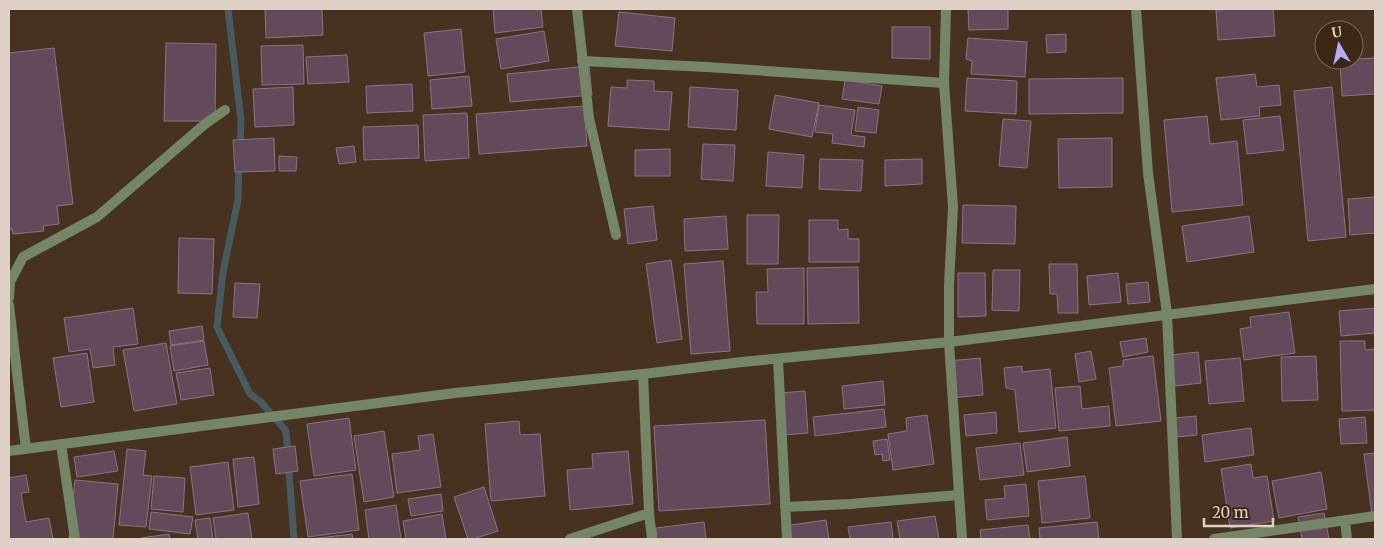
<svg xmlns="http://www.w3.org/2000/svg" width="1384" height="548" font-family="Merriweather,serif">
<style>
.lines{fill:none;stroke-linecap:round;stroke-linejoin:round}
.stream{stroke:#485960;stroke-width:7}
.building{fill:#624a5a;stroke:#8c7284}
.street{stroke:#758668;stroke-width:10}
</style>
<rect width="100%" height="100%" fill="#473221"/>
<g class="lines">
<path class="stream" d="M228 9 241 120 240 148
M239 163 238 200 223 272 217 327 250 394 261 402 286 431 294 539"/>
</g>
<path class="building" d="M265 9H322L323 35 266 38Z
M493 9H541L543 27 495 33Z
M968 9H1008V29L969 30Z
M1234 9H1273L1275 36 1218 40 1216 10Z
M619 12 675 18 672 51 615 46Z
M892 27H930V59L892 58Z
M461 29 465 72 428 76 424 33Z
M544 31 549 61 501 69 496 39Z
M1066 34V52L1047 53 1046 35Z
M968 38 1027 42 1025 77 971 74 972 61 966 59Z
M166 43 216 44 215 121H164Z
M303 45 304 84 262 85 261 46Z
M54 48 73 204 57 206 59 224 43 226 44 231 13 234 12 229 9 230V53Z
M347 55 349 82 308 84 306 57Z
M1375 58V94L1342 96 1340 60Z
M589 66 592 95 510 102 507 74Z
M1255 74 1257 87 1279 85 1281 105 1259 107 1260 116 1221 120 1216 78Z
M469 76 472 106 432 109 430 80Z
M967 78 1017 81 1016 114 965 111Z
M1123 78V113L1029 114V79Z
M627 80 654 81V91L672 92 669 130 608 126 611 87 627 88Z
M845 80 882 86 879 104 842 99Z
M412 84 413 111 367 113 366 86Z
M293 87 294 125 255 127 253 89Z
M690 87 738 90 736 130 688 127Z
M1332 87 1346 237 1308 241 1294 91Z
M775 95 819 103 812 137 769 129Z
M819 105 855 110 851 135 865 137 864 147 832 143 833 134 815 132Z
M584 106 587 146 479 154 476 114Z
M858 107 879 110 876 133 855 131Z
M467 113 469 158 425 161 423 115Z
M1207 116 1210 144 1237 141 1243 205 1172 212 1164 120Z
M1280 116 1284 150 1247 154 1243 120Z
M1003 119 1031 121 1027 168 999 166Z
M418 125 419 158 364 160 363 127Z
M274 138 275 171 235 172 233 140Z
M1112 138V187L1059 188 1058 139Z
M703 144 735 145 733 181 701 179Z
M354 146 356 162 339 164 336 148Z
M670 149V176H635V150Z
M768 152 804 155 802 188 766 186Z
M279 156 297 157 296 171H279Z
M820 159 863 160 861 191 819 189Z
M922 159V184L885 186V160Z
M1375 197V233L1350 235 1348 199Z
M963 205 1016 206 1015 244 962 243Z
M653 206 657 240 628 244 624 209Z
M747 215H779L778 264H747Z
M726 216 728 249 685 251 684 219Z
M1249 216 1254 252 1187 262 1182 226Z
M809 220H838V230L848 229V239H859V262H809Z
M179 238 214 239 212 294 178 293Z
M671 260 682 339 657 343 646 264Z
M723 261 730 351 691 354 684 264Z
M1049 264H1077L1078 313H1058L1057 294H1050Z
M858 267 859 323 808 324 807 268Z
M804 268V324H757L756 292H768L767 269Z
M993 270H1020L1019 311 992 310Z
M958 273H985L986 316 958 317Z
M1118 273 1121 302 1089 305 1087 276Z
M1148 282 1150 302 1128 304 1126 284Z
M235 283 260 284 257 318 233 317Z
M133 308 138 344 113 347 115 365 93 368 90 349 69 352 64 318Z
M1375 308V333L1341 336 1339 311Z
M1289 312 1295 353 1244 360 1240 329 1251 327 1250 317Z
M202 326 204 340 171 345 169 331Z
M1146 338 1148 352 1123 357 1120 342Z
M204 341 208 365 174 371 170 346Z
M1340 341H1365V350L1375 349V410L1342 411Z
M166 343 177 404 134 411 123 350Z
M1091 351 1096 379 1079 382 1075 354Z
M1198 352 1201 383 1175 386 1171 355Z
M87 353 94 402 61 407 53 358Z
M1153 356 1161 421 1116 426 1109 368 1123 366V360Z
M1316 356 1318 400 1282 401 1281 357Z
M980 358 983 395 951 398 948 361Z
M1240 358 1244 401 1209 404 1205 361Z
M1022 366V372L1050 369 1056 428 1019 432 1015 390 1006 388 1004 368Z
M210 368 214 395 181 400 176 373Z
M883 381 885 405 844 409 842 386Z
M1080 386 1082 409 1109 406 1110 426 1059 431 1055 388Z
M805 391 808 433 783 435 779 393Z
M884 409 886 427 815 436 813 417Z
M996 412 997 433 966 436 964 415Z
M927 415 934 464 893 470 888 434 907 431 906 418Z
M1196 416 1197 435 1177 437 1175 418Z
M1365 417 1367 443 1341 444 1339 419Z
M349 418 356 470 314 476 307 424Z
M765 420 770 504 659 511 654 426Z
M519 421 520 435 540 434 545 496 491 501 485 424Z
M1251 428 1254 455 1205 462 1202 435Z
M384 431 394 497 364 502 354 436Z
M433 434 441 487 397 493 392 454 420 450 418 436Z
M1067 437 1070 466 1027 472 1023 443Z
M887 439 890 460 883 461 882 454 875 455 873 441Z
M1020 443 1024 475 980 480 976 448Z
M295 446 298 471 276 474 273 449Z
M127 449 146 451 143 475 152 476 146 527 119 525Z
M114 451 118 471 77 477 74 457Z
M628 451 633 504 570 510 567 470 593 468 592 454Z
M1375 453V515H1372L1364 454Z
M254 457 259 504 238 507 233 459Z
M228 462 234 510 196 515 190 467Z
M1251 464 1253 478 1267 476 1274 521 1230 528 1221 469Z
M1321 472 1327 509 1279 518 1272 481Z
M352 474 359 530 308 537 300 481Z
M26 475 29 492 21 493 26 522 49 518 53 539H9V478Z
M154 476 185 478 183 512 151 509Z
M1085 476 1090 518 1042 523 1038 481Z
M75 480 118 484 113 539 69 538Z
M1026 484 1029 516 987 520 985 500 1005 498 1004 486Z
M484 487 498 531 473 539H468L454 497Z
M441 494 443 511 411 516 408 499Z
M396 505 401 539H369L365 510Z
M151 512 193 517 190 534 149 529Z
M248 513 252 539H216L213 518Z
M1324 513 1329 539H1302L1298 517Z
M442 514 446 539H406L403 521Z
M935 516 939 539H900L897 521Z
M210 518 213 539H198L195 520Z
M826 520 829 539H786L784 526Z
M704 522 706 539H657L656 528Z
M891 522 893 539H850L848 527Z
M1097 522 1099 539H1040L1039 528Z
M1028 525 1030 539H981L980 530Z
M169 534 170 539H141V538Z
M352 534 353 539H310Z"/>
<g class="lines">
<path class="street" d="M577 9 589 118 616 235
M946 9 944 83 953 207 949 285V342L962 539
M1136 9 1148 173 1167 314 1177 539
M582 61 707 67 944 83
M9 298 10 282 23 257 97 217 205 124 225 110
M9 305 26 449
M778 359 787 539
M61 444 75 539
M9 451 455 393 643 374 742 362 949 342 1375 289
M785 507 850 504 958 495
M649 513 652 539
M1345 520 1347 539
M570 539 649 513 643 374
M1214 539 1375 516"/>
</g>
<rect width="1384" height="548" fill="none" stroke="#dfd1c7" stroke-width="20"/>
<g transform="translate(1339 45) rotate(351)"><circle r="24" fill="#3c2717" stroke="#7d6b5d"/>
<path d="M0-4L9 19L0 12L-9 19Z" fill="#b7abf8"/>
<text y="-8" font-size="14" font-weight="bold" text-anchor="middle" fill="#dfd1c7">U</text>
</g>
<path d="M1204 518v8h69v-8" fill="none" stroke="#dfd1c7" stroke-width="2.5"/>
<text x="1212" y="518" font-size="15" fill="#dfd1c7" stroke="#3c2717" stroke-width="4" paint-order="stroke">20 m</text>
</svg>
